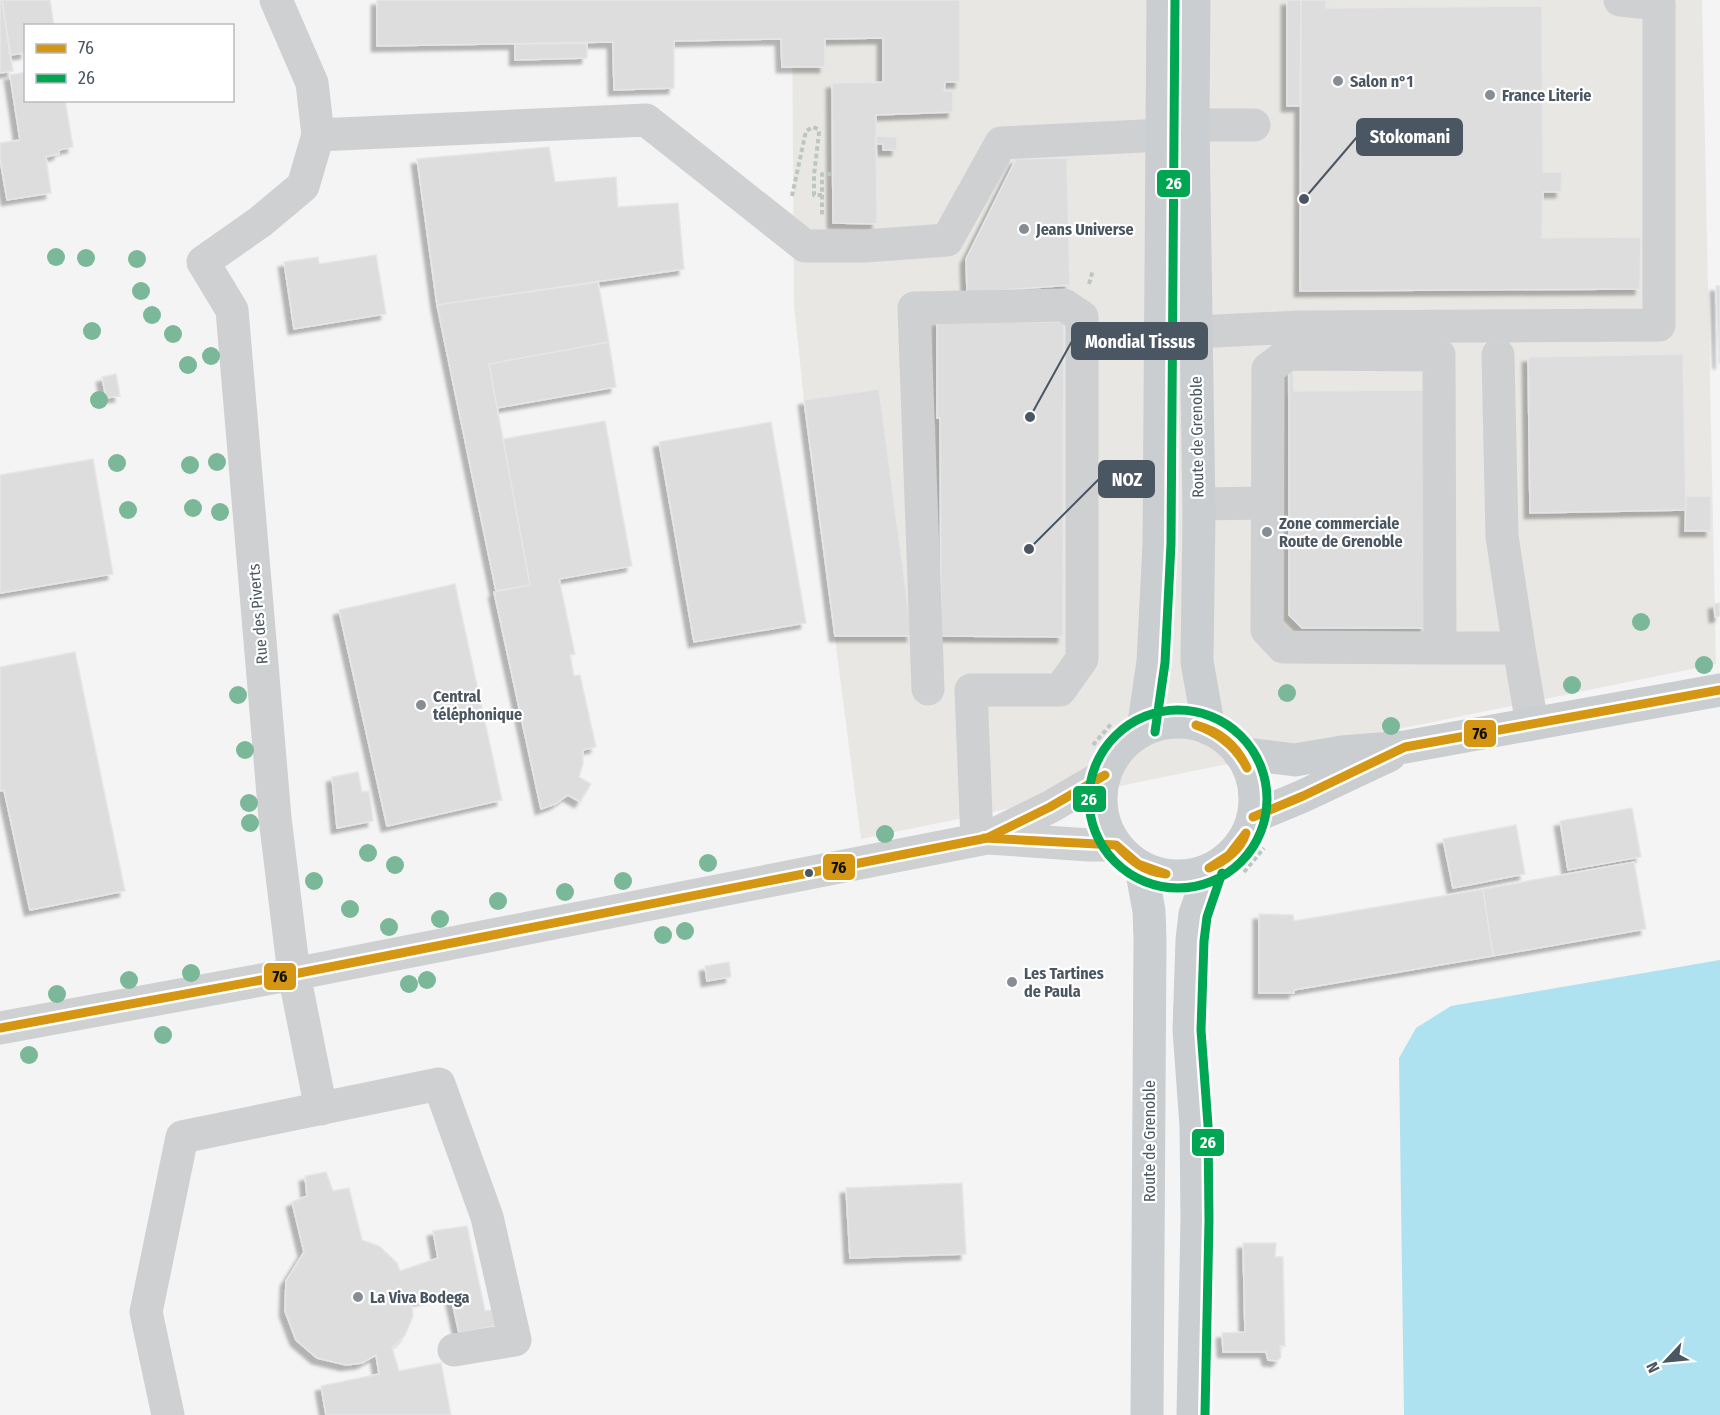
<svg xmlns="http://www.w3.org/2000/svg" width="1720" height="1415" font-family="'Fira Sans Condensed',sans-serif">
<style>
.commercial{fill:#e8e7e3}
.water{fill:#aee2f0}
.building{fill:#ddddde;stroke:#e5e6e7;stroke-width:1.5;filter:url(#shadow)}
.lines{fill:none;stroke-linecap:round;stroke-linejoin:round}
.path{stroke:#bcc7c4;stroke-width:4;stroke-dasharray:4.5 3;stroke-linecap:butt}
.minor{stroke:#ced0d2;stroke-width:33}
.major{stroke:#caced1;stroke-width:33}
.bus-1-casing{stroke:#fff;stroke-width:14}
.bus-2-casing{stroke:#fff;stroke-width:14}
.bus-1{stroke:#d49613;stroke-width:9}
.bus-2{stroke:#00a651;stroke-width:9}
.tree{fill:#7ab899}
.poi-dot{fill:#868d94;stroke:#fff;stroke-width:2}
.bus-dot{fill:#4a5661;stroke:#fff;stroke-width:2}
.labels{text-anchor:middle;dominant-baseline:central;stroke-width:4.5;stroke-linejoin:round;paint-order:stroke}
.poi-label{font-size:16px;font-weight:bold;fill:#4a5661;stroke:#fff;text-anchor:start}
.street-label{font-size:16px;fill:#4a5661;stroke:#fff}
.leader{fill:none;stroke:#4a5661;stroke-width:2}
.callout-dot{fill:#4a5661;stroke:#fff;stroke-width:2}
.callout{fill:#4a5661;stroke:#4a5661;stroke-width:2}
.callout-label{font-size:18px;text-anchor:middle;font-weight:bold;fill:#fff}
.line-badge{stroke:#fff;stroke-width:2}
.badge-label{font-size:16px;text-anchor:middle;font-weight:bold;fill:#fff}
.pale-badge-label{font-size:16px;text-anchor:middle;font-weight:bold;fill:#111}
</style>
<defs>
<filter id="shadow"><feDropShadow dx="-5.5" dy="5.5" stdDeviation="1.5" flood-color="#0004"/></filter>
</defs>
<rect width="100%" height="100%" fill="#f4f4f4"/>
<path class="commercial" d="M792 0H1702L1716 664 861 839 804 400 794 306Z"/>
<path class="water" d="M1720 960V1415H1404L1399 1058 1416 1028 1451 1006Z"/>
<path class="building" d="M0 0H2L13 71 0 73Z
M2 0H50L54 26H26V53L10 55Z
M377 0H960V82H945L944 91H953V112L876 115 877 224 833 223 832 83 883 82V38L825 39V67H782L781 39 674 41V88L614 90 613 42 377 46Z
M1287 0H1301L1300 106H1287Z
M1301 0H1326V8L1542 6 1543 172H1562L1561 192H1543L1542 238 1641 237 1640 289 1300 291Z
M587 43V58L515 60V44Z
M26 72V100H65L73 147 59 150V154L46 157 51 193 7 200 0 159V143L20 140 10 75Z
M876 136 897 137V150H883V144H876Z
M549 147 555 182 616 177 618 207 678 203 684 269 437 305 417 159Z
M1067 158 1070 285 967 293 966 259 1016 159Z
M376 255 386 314 294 329 284 262 318 257 319 264Z
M598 282 609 342 489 364 530 585 496 591 437 305Z
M1716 286H1720V363H1719Z
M937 320 1064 322 1063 637 941 636 940 418H937Z
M609 342 616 387 497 408 489 364Z
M1683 354 1686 510 1530 513 1528 357Z
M1289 365H1293L1294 391 1426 390V628H1302L1289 615Z
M116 374 120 396 106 398 102 377Z
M879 389 912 636H835L804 400Z
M605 421 632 566 559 579 575 654 570 655 574 676 580 675 596 747 583 750V764L579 777 591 784 580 802 568 795 555 804 541 809 494 592 530 585 503 439Z
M771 422 806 623 694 642 659 442Z
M93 459 113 574 0 593V475Z
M1686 496H1711V531H1685Z
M455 584 502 800 387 826 339 610Z
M1720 603V616L1715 617 1714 604Z
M75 652 125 891 30 910 4 790 0 791V667Z
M358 772 362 792 369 791 373 821 337 828 332 777Z
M1632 808 1641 857 1568 870 1560 821Z
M1516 825 1525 874 1453 888 1443 839Z
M1634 862 1646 929 1493 956 1483 889Z
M1483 889 1493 956 1294 990V993H1259V914L1293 915 1294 921Z
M729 962 731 977 707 981 705 966Z
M326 1172 333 1191 349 1188 362 1240 379 1246 397 1263 400 1271 438 1258 433 1231 467 1226 485 1311 500 1309 501 1325 459 1333 450 1292 412 1302 413 1316 405 1335 392 1348 399 1371 441 1363 451 1415H326L321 1386 379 1374 376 1355 362 1363 346 1365 317 1358 296 1340 285 1311 286 1281 304 1252 292 1202 307 1196 305 1176Z
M962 1183 966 1254 850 1258 846 1188Z
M1243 1243H1276L1275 1257H1283L1285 1346H1280L1281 1357 1277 1361 1268 1360 1266 1352H1223L1222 1333 1245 1332Z"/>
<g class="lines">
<path class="path" d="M822 195V215
M792 196 806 131 813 127 818 129 819 133 814 175V195H822V174H832
M1089 284 1093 270
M1093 745 1111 724
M1244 872 1264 848"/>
<path class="minor" d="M276 0 312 83 318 135
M1193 125H1254
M1195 332 1299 327 1659 325V4L1620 0
M1498 355 1502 536 1519 648
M1199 504 1267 503
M1440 648 1283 647 1267 630 1268 369 1288 354 1439 355 1440 648H1519L1532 724
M928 689 914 308 1064 305 1082 317V659L1060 690H971L977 840
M989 838 1089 845H1116
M0 1028 294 974 987 838 1050 807 1105 775
M321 1109 294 974 275 818 232 310 203 262 260 222 303 186 318 135 646 120 805 246H865L947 240 1001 143 1163 135
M168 1415 146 1312 182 1137 439 1084 487 1217 515 1340 454 1350"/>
<path class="major" d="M1194 0 1193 125 1199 514 1197 662 1209 729
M1101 799a77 77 0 1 1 154 0a77 77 0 1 1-154 0Z
M1143 730 1153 662 1159 544 1163 0
M1239 753 1295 760 1342 752 1405 747 1720 690
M1253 817 1303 796 1390 755
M1141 867 1149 911 1150 939 1147 1415
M1193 1415 1197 1220 1196 1126 1189 1030 1192 940 1195 914 1211 869"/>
<defs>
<path id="bus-1" d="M1196 725C1220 731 1237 746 1247 768
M1196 725C1219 733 1236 747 1247 768
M1253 817 1303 796 1405 747 1720 690
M984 838 1116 845
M1116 845 1138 864 1166 874
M1116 845C1130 860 1144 872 1166 874
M1209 868 1229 855 1246 833
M1209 868C1224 862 1241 850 1246 833
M0 1028 294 974 987 838 1050 807 1105 775"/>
<path id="bus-2" d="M1089 799a89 89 0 1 1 178 0a89 89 0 1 1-178 0Z
M1155 732 1165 663 1171 544 1175 0
M1205 1415 1209 1220 1208 1125 1201 1030 1204 941 1207 917 1222 873"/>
</defs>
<use href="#bus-1" class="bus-1-casing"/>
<use href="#bus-2" class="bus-2-casing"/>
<use href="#bus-1" class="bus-1"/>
<use href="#bus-2" class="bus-2"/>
</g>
<g class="tree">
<circle cx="56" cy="257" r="9"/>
<circle cx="86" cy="258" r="9"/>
<circle cx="137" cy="259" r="9"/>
<circle cx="141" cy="291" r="9"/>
<circle cx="152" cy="315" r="9"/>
<circle cx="92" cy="331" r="9"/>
<circle cx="173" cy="334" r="9"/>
<circle cx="211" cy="356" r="9"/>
<circle cx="188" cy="365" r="9"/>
<circle cx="99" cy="400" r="9"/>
<circle cx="217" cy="462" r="9"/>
<circle cx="117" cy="463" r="9"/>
<circle cx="190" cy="465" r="9"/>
<circle cx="193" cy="508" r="9"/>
<circle cx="128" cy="510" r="9"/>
<circle cx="220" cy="512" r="9"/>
<circle cx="1641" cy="622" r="9"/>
<circle cx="1704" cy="665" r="9"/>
<circle cx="1572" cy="685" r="9"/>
<circle cx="1287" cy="693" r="9"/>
<circle cx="238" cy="695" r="9"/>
<circle cx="1391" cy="726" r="9"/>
<circle cx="245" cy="750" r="9"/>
<circle cx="249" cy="803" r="9"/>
<circle cx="250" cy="823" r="9"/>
<circle cx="885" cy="834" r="9"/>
<circle cx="368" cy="853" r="9"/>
<circle cx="708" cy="863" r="9"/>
<circle cx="395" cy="865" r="9"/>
<circle cx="314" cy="881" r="9"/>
<circle cx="623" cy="881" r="9"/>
<circle cx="565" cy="892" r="9"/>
<circle cx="498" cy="901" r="9"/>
<circle cx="350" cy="909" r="9"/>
<circle cx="440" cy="919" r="9"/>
<circle cx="389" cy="927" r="9"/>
<circle cx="685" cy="931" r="9"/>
<circle cx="663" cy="935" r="9"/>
<circle cx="191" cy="973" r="9"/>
<circle cx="129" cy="980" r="9"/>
<circle cx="427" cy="980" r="9"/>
<circle cx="409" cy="984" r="9"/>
<circle cx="57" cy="994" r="9"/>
<circle cx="163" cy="1035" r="9"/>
<circle cx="29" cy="1055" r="9"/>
</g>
<g class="poi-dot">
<circle cx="1338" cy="81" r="6"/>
<circle cx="1490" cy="95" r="6"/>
<circle cx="1024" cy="229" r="6"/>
<circle cx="1267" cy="532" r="6"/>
<circle cx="421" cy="705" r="6"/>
<circle cx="1012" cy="982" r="6"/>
<circle cx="358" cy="1297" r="6"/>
</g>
<circle class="bus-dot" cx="809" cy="873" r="5"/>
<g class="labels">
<g class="poi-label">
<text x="1350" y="81">Salon n°1</text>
<text x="1502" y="95">France Literie</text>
<text x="1036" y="229">Jeans Universe</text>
<text x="1279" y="523">Zone commerciale<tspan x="1279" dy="18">Route de Grenoble</tspan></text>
<text x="433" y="696">Central<tspan x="433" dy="18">téléphonique</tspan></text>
<text x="1024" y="973">Les Tartines<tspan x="1024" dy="18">de Paula</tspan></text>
<text x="370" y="1297">La Viva Bodega</text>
</g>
<g class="street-label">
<text transform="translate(1197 437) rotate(-91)">Route de Grenoble</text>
<text transform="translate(258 614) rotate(-95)">Rue des Piverts</text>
<text transform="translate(1149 1141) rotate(-90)">Route de Grenoble</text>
</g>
</g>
<path class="leader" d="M1304 199L1357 137M1030 417L1072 341M1029 549L1099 479"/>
<g class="callout-dot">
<circle cx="1304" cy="199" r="6"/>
<circle cx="1030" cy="417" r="6"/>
<circle cx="1029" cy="549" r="6"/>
</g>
<g class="callout">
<rect x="1357" y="119" width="105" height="36" rx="6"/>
<rect x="1072" y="323" width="135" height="36" rx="6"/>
<rect x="1099" y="461" width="55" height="36" rx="6"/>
</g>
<g class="callout-label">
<text x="1410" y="143">Stokomani</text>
<text x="1140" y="348">Mondial Tissus</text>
<text x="1127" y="486">NOZ</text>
</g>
<g class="line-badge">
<rect x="1156" y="169" width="35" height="29" rx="6" fill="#00a651"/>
<rect x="1463" y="719" width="34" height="29" rx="6" fill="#d49613"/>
<rect x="1072" y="785" width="35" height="28" rx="6" fill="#00a651"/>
<rect x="822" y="853" width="34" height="28" rx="6" fill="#d49613"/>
<rect x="263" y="962" width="34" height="29" rx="6" fill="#d49613"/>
<rect x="1191" y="1128" width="34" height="29" rx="6" fill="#00a651"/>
</g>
<g class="badge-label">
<text x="1174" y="189">26</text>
<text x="1089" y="805">26</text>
<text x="1208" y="1148">26</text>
</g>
<g class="pale-badge-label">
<text x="1480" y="739">76</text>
<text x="839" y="873">76</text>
<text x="280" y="982">76</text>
</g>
<rect x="24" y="24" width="210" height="78" fill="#ffffff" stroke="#b7bbc0" stroke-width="1.5"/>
<rect x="36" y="44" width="30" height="9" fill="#d49613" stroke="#b7bbc0" stroke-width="1.5"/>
<text x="78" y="54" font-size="18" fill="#4a5661">76</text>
<rect x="36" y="74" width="30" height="9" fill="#00a651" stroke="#b7bbc0" stroke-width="1.5"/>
<text x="78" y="84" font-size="18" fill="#4a5661">26</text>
<g transform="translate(1666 1361) rotate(244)" stroke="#ffffff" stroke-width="4.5" paint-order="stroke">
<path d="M0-4.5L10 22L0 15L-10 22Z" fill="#4a5661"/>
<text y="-9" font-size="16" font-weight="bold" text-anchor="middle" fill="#4a5661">N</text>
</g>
</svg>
